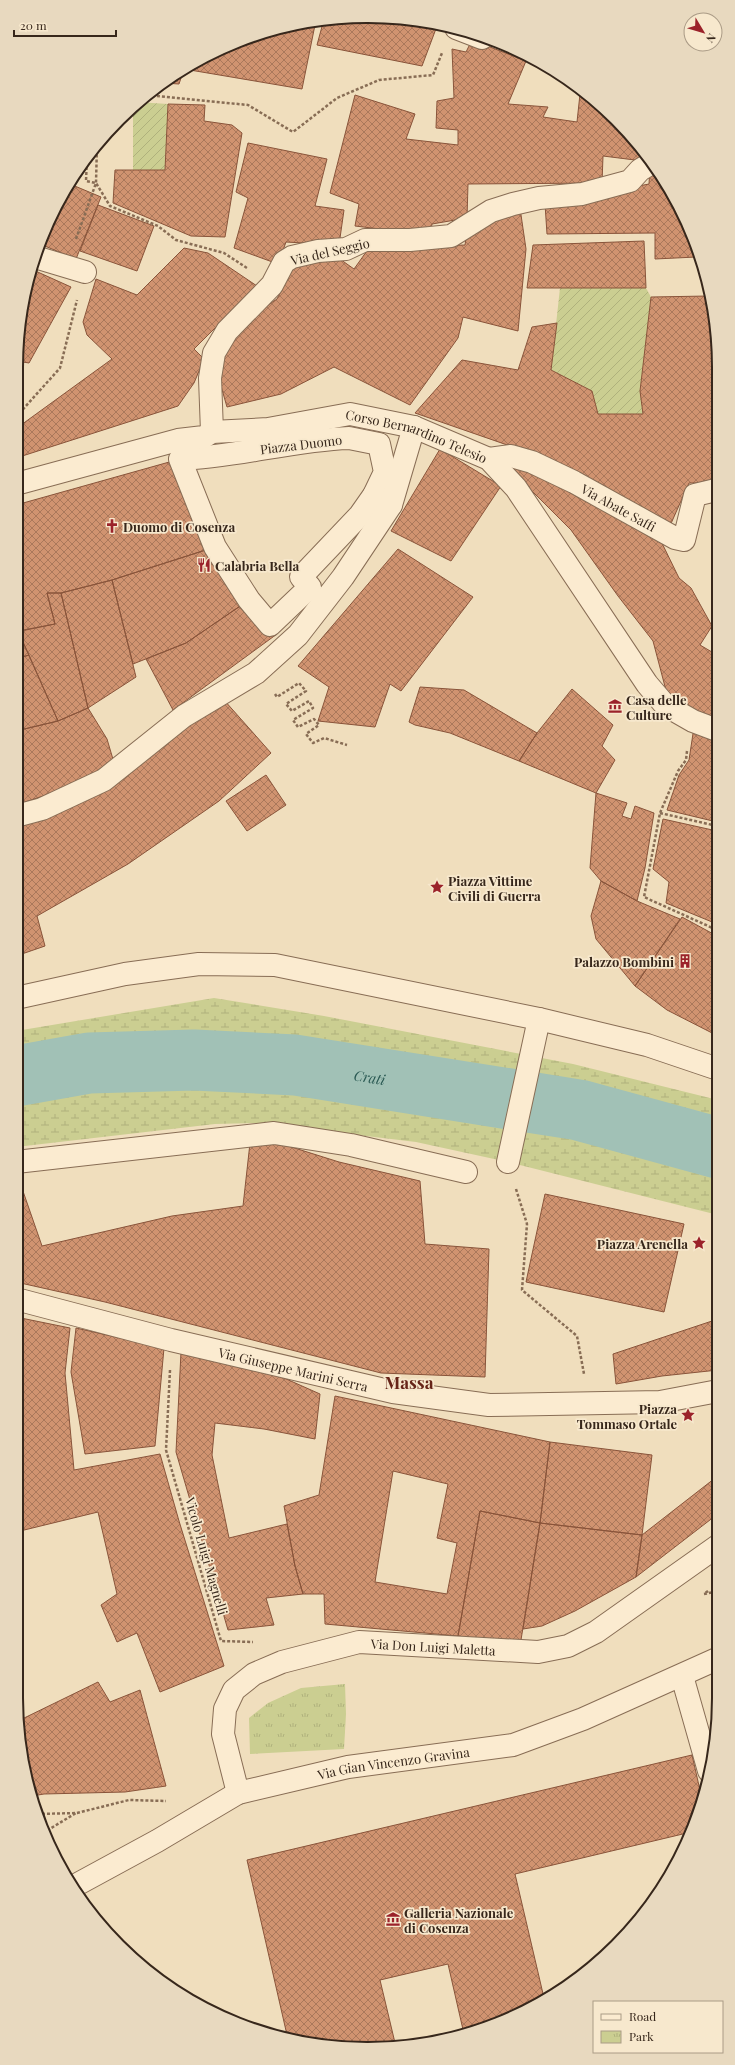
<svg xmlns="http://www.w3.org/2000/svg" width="735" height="2065" font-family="'Playfair Display',serif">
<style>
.wetland{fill:url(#wetland-marsh)}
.park{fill:url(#park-tufts)}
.garden{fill:url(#garden-furrows)}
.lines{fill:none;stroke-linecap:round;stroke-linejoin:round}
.river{stroke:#a1c1b6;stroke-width:61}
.building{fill:url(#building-cross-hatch);stroke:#89543a;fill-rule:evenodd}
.pedestrian-casing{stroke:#886d55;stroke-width:24}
.minor-casing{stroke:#886d55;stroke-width:24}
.tertiary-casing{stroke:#886d55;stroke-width:24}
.path{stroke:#886d55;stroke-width:2.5;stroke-dasharray:3 2;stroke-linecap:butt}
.pedestrian{stroke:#fbebd0;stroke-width:22}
.minor{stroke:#fbebd0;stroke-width:22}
.tertiary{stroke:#fbebd0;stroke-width:22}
.labels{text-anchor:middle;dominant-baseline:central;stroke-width:3.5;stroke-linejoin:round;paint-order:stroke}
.street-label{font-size:13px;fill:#37271b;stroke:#f7e8cd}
.poi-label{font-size:13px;font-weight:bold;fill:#37271b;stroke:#f7e8cd;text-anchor:start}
.water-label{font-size:14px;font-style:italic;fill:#295852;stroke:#f7e8cd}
.district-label{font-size:17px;font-weight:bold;fill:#662418;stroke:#f7e8cd}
.rim{fill:none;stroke:#37271b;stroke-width:2}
</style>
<defs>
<pattern id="wetland-marsh" width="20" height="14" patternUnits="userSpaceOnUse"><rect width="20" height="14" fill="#cbce91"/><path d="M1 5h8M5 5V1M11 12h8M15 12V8" fill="none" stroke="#afb17c"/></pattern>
<pattern id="park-tufts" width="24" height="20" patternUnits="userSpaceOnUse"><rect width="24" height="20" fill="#cbce91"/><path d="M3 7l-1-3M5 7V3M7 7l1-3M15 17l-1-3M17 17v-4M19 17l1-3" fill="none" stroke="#afb17c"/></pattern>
<pattern id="garden-furrows" width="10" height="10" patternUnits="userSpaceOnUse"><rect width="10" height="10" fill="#cbce91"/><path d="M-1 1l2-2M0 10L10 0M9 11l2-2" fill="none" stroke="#afb17c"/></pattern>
<pattern id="building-cross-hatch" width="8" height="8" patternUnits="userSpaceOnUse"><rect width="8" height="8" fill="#d09370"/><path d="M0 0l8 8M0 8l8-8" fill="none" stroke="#aa785b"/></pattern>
</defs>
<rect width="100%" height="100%" fill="#f0debd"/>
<path class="wetland" d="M214 998 324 1016 573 1064 718 1100V1215L508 1162 416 1142 258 1123 215 1124 16 1147V1031Z"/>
<path class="park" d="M345 1684 346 1714 344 1749 250 1754 249 1718 268 1703 301 1688Z"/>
<path class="garden" d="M137 102 168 104 165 170H133V106Z
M560 288H646L651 297 640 391 643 414H598L592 391 551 370Z"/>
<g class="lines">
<path class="river" id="s1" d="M16 1076 89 1063 194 1060 295 1065 579 1110 718 1148"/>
</g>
<path class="building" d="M390 17 429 23 437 26 422 66 317 45 324 19Z
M316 20 302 89 184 69 179 84 164 83 192 63 254 35Z
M472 40 526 61 508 104 548 107 543 117 577 122 580 94 632 136 646 157 635 160 603 156 602 183 468 184 467 218 432 224 430 235 355 226 359 204 330 193 355 95 415 114 406 139 458 145V130L436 128 437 101 454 98 452 49 466 52Z
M168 104 205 105 204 121 232 125 242 133 225 237 191 236 113 203 115 170H165Z
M248 143 327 159 315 206 344 210 339 245 286 242 278 264 234 248 248 198 236 192Z
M650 167H653L683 212 696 257 655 259V233L547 234 545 204 649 184Z
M70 184 101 197 76 259 40 244 52 212Z
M98 205 154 226 137 271 80 251Z
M520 208 526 249 518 331 463 317 458 338 410 405 334 367 281 394 227 407 217 372 227 346 250 317 277 299 294 265 337 257 354 269 369 248 465 245 467 231Z
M644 241 646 288H527L533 245Z
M184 248 208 253 257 286 194 349 204 359 194 383 178 406 16 458V431L21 425 112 359 87 335 83 322 96 279 137 295Z
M31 269 71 287 29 363 17 361 28 277Z
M708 296 716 321V483H689L669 528 539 456 415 413 462 360 518 370 532 327 557 323 551 370 592 391 598 414H643L640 391 651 297Z
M440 449 501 486 451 561 391 531Z
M180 459 215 547 112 580 61 593H47L55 624 16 632V505Z
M516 460 658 535 679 578 691 588 712 626 700 645 717 655V725L668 698 653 641 618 596 571 530 519 478 511 467Z
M215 547 249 600 186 643 133 664 112 580Z
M398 549 473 597 401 691 390 684 375 727 318 721 329 687 298 666Z
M112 580 136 677 88 708 61 593Z
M47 593H61L88 708 58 721 18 631 55 624Z
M249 600 277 634 173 710 146 659 186 643Z
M18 631 29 655 16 659V632Z
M29 655 58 721 20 730 16 722V659Z
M420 687 464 690 537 733 519 761 450 733 415 725 409 722Z
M572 689 613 725 602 746 615 760 596 793 519 761 537 733Z
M224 700 271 753 219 801 128 864 37 916 45 946 16 956V825Z
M88 708 107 739 115 766 43 796 16 805V731L58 721Z
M694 727 717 735V822L667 810 679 775 689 760Z
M266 775 286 805 247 831 226 801Z
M596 793 627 803 622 816 631 819 635 806 654 813 645 868 637 901 601 881 590 868Z
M663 819 717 831V924L666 903 669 882 653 869Z
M601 881 637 901 680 919 635 986 596 939 591 916Z
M682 917 717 936 718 1036 667 1010 635 986Z
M250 1143 285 1145 339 1162 420 1181 425 1244 489 1249 485 1377 381 1373 105 1302 16 1282V1171L42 1246 172 1216 243 1206Z
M545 1194 684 1224 664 1312 526 1282Z
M16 1317 70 1328 65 1373 74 1470 160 1454 179 1521 224 1666 160 1692 137 1633 117 1642 101 1605 117 1594 98 1512 16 1532Z
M718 1319V1370L662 1376 616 1384 613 1354Z
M76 1328 164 1348 155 1446 85 1454 71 1372Z
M181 1352 275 1374 320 1394 315 1439 264 1429 215 1423 212 1455 229 1538 287 1524 295 1566 303 1594 266 1598 274 1625 228 1630 176 1452Z
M335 1396 550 1442 540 1523 480 1511 458 1636 325 1624 324 1594H303L295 1566 284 1506 319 1495ZM393 1471 448 1484 437 1538 457 1543 447 1594 375 1582Z
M550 1442 652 1455 642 1535 540 1523Z
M719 1475V1513L636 1577 642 1535Z
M480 1511 540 1523 520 1646 458 1636Z
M540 1523 642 1535 636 1577 575 1611 542 1626 523 1629Z
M98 1682 110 1702 140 1690 166 1786 125 1792 44 1794 32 1796 23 1766 18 1721Z
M692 1755 702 1799 687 1833 515 1874 544 1998 464 2034 448 1964 380 1980 396 2047 322 2046 287 2035 247 1860Z"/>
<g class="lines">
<defs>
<path id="pedestrian" d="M212 432 210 378 214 353 227 331 272 285 284 262 292 257 318 251 346 249 365 240H410L451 236 491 211 513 204 539 198 582 194 630 181 640 170 650 164
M349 438 379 444 385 472 374 495 360 515 301 577 310 587 270 625 249 600 215 547 180 459C237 457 292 440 349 438Z
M508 1162 539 1019"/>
<g id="minor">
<path d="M456 28 482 38"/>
<path d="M35 257 85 272"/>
<path id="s2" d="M489 459 511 456 532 462 574 482 675 538 684 540 695 495 716 490"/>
<path id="s3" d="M16 484 178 440 204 437 212 432 268 429 350 414 414 427 489 459 516 488 647 684 665 705 693 721 717 730"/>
<path d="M374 495 391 505"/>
<path d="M16 816 42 809 104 780 184 716 256 673 298 635 343 577 391 505 414 427"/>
<path d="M16 998 125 974 199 964 275 965 539 1019 647 1045 718 1069"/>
<path d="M16 1162 274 1133 351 1145 466 1172"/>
<path id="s4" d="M16 1299 171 1340 393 1392 489 1405 660 1402 718 1391"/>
<path d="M682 1676 709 1771"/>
</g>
<g id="tertiary">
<path id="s5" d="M238 1793 223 1734 225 1709 234 1690 254 1674 282 1662 359 1642 538 1652 568 1646 596 1632 719 1545"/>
<path id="s6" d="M76 1885 157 1841 238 1793 348 1767 513 1745 583 1719 719 1658"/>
</g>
</defs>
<use href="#pedestrian" class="pedestrian-casing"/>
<use href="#minor" class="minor-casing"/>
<use href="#tertiary" class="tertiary-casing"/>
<path class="path" d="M147 95 248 105 293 132 337 98 379 80 433 75 442 53
M87 157 86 181 96 183 110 206 158 226 176 240 224 253 247 268
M76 239 96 183 97 144
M16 417 60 368 77 300
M275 694 277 697 299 683 306 691 286 704 292 711 309 701 313 708 293 720 298 727 314 719 319 725 306 734 313 743 324 738 347 745
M687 751 686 760 678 771 660 813 644 897 717 930
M660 813 717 826
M516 1189 527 1224 522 1290 577 1336 584 1374
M170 1370 166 1450 221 1641 253 1642
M708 1591 704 1594 719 1591
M37 1814 77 1813 129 1800 166 1801
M43 1833 76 1813"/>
<use href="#pedestrian" class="pedestrian"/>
<use href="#minor" class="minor"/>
<use href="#tertiary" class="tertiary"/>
</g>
<defs>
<symbol id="church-bare" viewBox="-9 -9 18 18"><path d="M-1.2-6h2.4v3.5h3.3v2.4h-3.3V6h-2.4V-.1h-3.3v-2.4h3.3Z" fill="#9b222a" stroke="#f7e8cd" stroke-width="2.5" paint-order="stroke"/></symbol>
<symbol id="restaurant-bare" viewBox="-9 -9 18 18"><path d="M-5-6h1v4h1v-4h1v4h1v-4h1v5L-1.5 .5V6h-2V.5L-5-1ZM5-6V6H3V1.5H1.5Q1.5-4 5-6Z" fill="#9b222a" stroke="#f7e8cd" stroke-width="2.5" paint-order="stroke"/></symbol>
<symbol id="museum-bare" viewBox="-9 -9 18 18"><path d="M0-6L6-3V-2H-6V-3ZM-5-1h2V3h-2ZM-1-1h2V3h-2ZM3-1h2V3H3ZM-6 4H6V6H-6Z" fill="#9b222a" stroke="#f7e8cd" stroke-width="2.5" paint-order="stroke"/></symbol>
<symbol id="sight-bare" viewBox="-9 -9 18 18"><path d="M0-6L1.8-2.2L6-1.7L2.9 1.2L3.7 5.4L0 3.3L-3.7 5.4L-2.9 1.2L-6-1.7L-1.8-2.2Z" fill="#9b222a" stroke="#f7e8cd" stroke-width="2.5" paint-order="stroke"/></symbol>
<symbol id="building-bare" viewBox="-9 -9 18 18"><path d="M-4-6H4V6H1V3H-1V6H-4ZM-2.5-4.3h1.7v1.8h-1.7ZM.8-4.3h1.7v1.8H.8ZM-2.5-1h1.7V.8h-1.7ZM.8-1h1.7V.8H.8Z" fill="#9b222a" stroke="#f7e8cd" stroke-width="2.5" paint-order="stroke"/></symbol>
</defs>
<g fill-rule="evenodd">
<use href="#church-bare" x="102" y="516" width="20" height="20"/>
<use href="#restaurant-bare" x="194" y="555" width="20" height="20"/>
<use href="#museum-bare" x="605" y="696" width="20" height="20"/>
<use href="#sight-bare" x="427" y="877" width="20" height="20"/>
<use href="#building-bare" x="675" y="951" width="20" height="20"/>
<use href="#sight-bare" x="689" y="1233" width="20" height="20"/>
<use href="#sight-bare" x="678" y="1405" width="20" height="20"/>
<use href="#museum-bare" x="383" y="1909" width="20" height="20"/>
</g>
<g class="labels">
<g class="street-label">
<text transform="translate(330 251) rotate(-13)">Via del Seggio</text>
<text stroke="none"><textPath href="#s3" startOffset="413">Corso Bernardino Telesio</textPath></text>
<text transform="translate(301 444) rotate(-7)">Piazza Duomo</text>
<text stroke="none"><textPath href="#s2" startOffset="142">Via Abate Saffi</textPath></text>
<text stroke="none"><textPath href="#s4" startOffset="286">Via Giuseppe Marini Serra</textPath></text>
<text transform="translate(207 1556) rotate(74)">Vicolo Luigi Magnelli</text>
<text stroke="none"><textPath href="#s5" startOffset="317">Via Don Luigi Maletta</textPath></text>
<text stroke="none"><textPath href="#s6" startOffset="345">Via Gian Vincenzo Gravina</textPath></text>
</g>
<g class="poi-label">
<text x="123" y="526">Duomo di Cosenza</text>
<text x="215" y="565">Calabria Bella</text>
<text x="626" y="699">Casa delle<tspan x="626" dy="15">Culture</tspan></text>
<text x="448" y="880">Piazza Vittime<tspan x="448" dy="15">Civili di Guerra</tspan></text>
<text x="674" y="961" text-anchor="end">Palazzo Bombini</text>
<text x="688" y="1243" text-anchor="end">Piazza Arenella</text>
<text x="677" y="1408" text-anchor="end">Piazza<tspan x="677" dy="15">Tommaso Ortale</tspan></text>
<text x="404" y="1912">Galleria Nazionale<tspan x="404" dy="15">di Cosenza</tspan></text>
</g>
<g class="water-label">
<text stroke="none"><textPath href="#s1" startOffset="356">Crati</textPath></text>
</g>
<g class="district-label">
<text x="409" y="1382">Massa</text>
</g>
</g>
<path d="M0 0H735V2065H0ZM367 23H368A344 344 0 0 1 712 367V1698A344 344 0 0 1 368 2042H367A344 344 0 0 1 23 1698V367A344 344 0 0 1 367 23Z" fill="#e8d9bf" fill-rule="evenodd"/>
<path class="rim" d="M367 23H368A344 344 0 0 1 712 367V1698A344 344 0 0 1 368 2042H367A344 344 0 0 1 23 1698V367A344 344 0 0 1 367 23Z"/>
<rect x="593" y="2001" width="130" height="52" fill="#f7e8cd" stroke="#aa9b86"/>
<rect x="601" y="2014" width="20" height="6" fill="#fbebd0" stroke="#aa9b86"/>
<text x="629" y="2021" font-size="12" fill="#37271b">Road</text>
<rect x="601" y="2031" width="20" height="12" fill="url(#park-tufts)" stroke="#aa9b86"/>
<text x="629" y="2041" font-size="12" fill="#37271b">Park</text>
<g transform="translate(703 32) rotate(128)"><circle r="19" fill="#f7e8cd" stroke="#aa9b86"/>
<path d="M0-3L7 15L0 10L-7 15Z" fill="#9b222a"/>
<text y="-6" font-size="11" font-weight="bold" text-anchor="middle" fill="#37271b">N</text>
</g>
<path d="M14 30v6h102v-6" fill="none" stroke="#37271b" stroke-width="2"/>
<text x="20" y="30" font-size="12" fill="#37271b" stroke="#f7e8cd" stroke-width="3" paint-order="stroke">20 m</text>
</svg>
